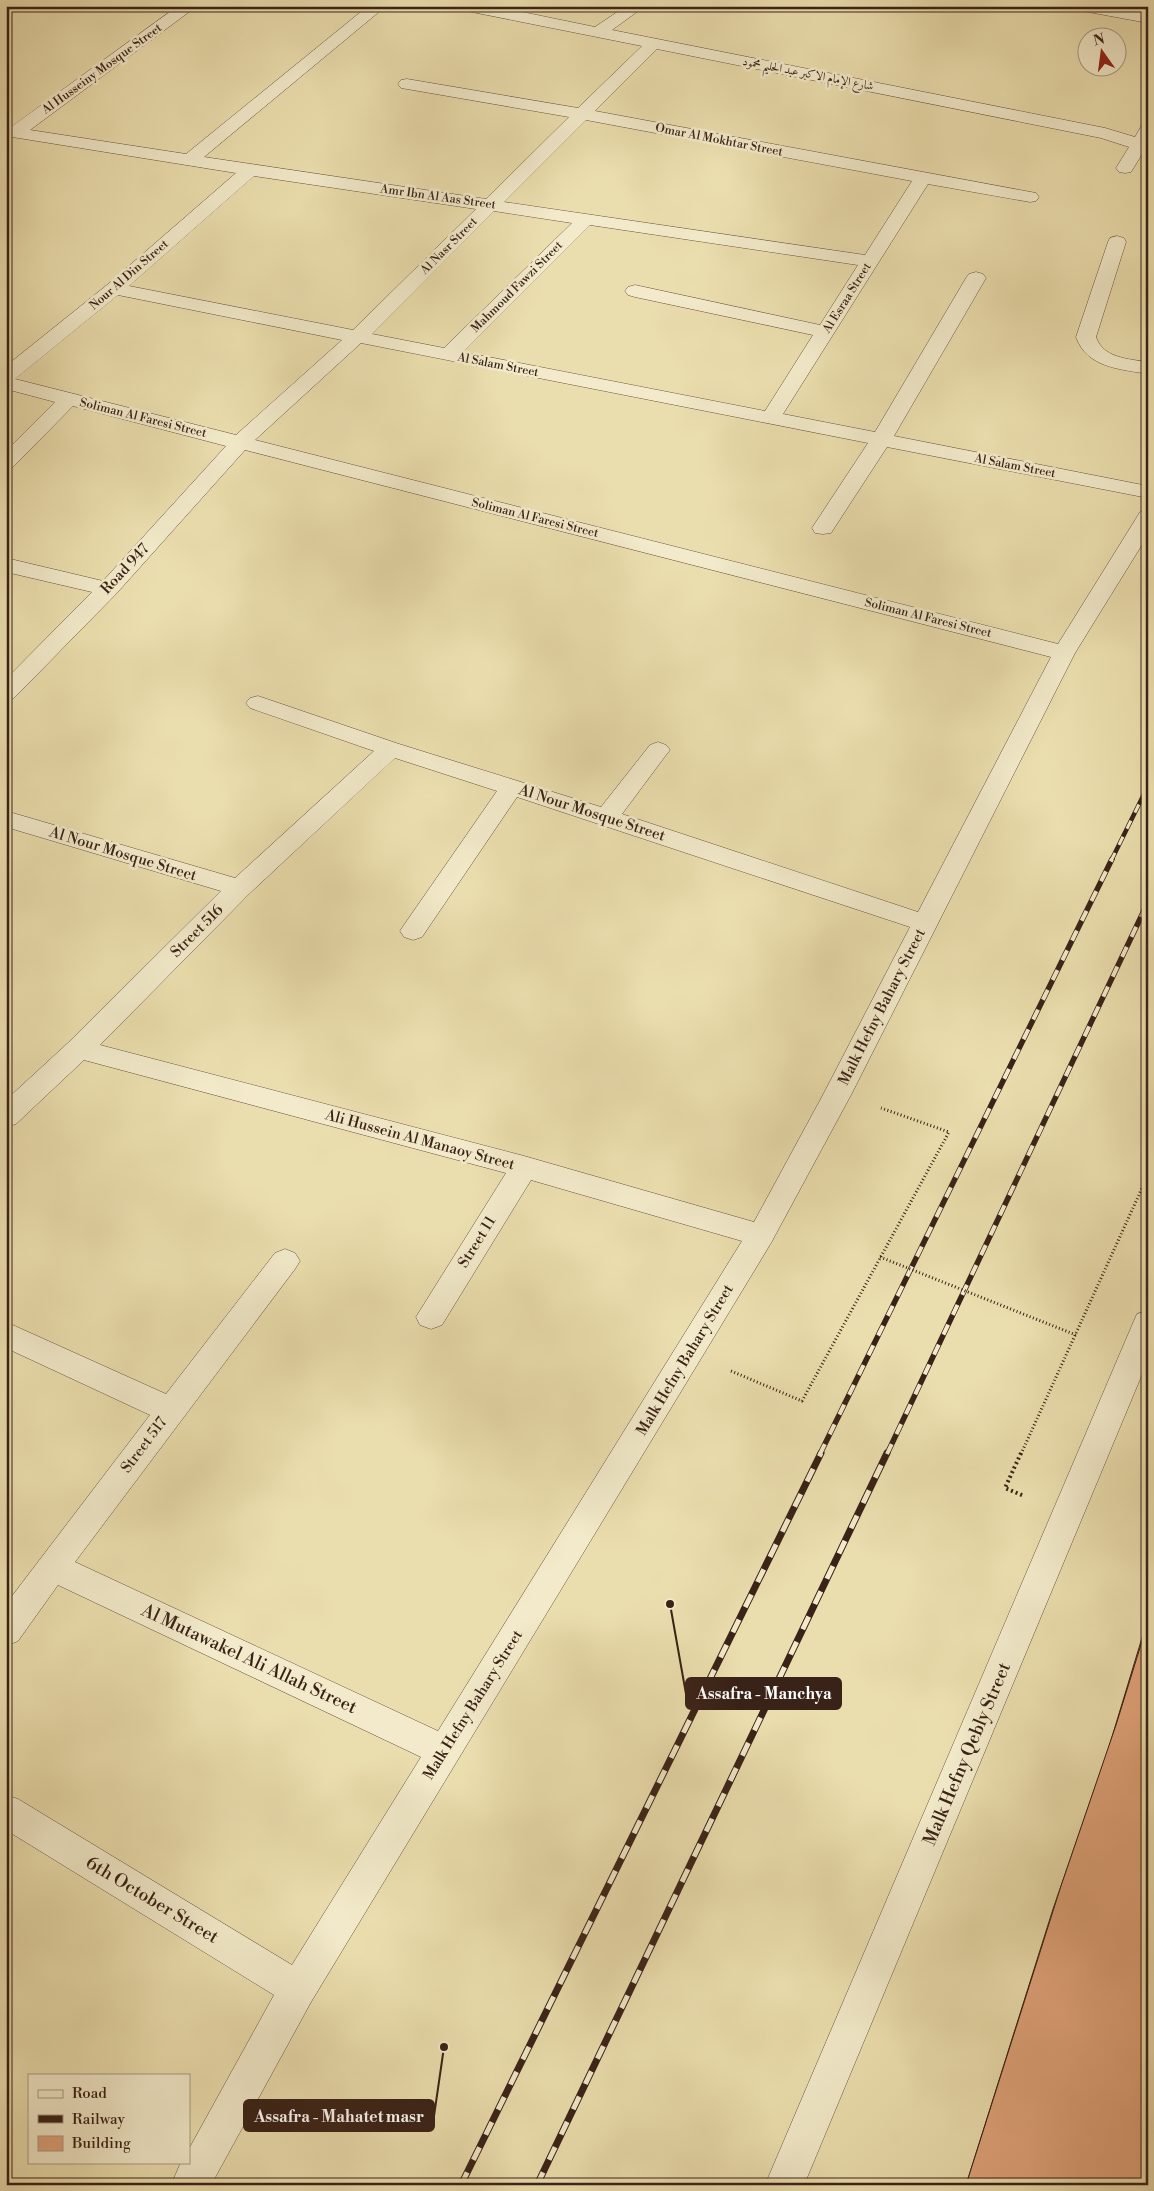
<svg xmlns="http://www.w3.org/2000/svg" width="1154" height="2191" font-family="'Libre Bodoni',Amiri,serif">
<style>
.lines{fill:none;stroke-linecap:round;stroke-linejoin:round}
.minor-casing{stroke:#66513d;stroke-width:1}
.path-far1{stroke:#392217;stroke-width:3;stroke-dasharray:1 2.5;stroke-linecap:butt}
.path{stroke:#392217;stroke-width:4;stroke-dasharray:2 3;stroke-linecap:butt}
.minor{fill:#f2eaca;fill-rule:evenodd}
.rail-far2-casing{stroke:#392217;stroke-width:4.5}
.rail-far1-casing{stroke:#392217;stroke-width:5.5}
.rail-casing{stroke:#392217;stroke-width:7}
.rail-far2{stroke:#f2eaca;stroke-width:3;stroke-dasharray:9;stroke-linecap:butt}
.rail-far1{stroke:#f2eaca;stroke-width:4;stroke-dasharray:11;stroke-linecap:butt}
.rail{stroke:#f2eaca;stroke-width:5;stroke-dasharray:14;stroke-linecap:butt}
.path-bridge{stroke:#392217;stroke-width:3;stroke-dasharray:1 2.5;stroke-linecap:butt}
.wall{fill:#c18c69;stroke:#392217}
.building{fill:#e0a37a;stroke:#392217}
.labels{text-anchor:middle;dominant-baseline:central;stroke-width:5;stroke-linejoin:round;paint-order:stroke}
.far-street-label{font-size:12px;fill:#392217;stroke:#f2eaca}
.street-label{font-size:15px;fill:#392217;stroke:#f2eaca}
.near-street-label{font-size:18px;fill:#392217;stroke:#f2eaca}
.leader{fill:none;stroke:#392217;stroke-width:2}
.callout-dot{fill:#392217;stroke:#f2eaca;stroke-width:2}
.callout{fill:#392217;stroke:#392217;stroke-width:2}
.callout-label{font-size:16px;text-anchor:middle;font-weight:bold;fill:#fff}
</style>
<rect width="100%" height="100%" fill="#ebdeae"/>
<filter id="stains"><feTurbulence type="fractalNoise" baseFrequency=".004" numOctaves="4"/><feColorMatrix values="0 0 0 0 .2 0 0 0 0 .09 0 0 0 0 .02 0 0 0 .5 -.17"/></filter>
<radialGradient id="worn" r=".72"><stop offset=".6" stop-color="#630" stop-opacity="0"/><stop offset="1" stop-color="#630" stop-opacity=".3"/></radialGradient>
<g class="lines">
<defs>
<path id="minor" d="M178 6H197L30 130 186 154 368 6H386L204 157 486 199 569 117 407 89 401 88 398 84 401 80 407 79 578 108 642 46 467 11 461 9 459 6H493L595 27 626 6H645L612 30 1105 128 1135 137 1142 125 1148 124V152L1144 151 1131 172 1125 173 1119 172 1116 168 1129 147 1101 138 657 49 595 111 1036 193 1039 197 1036 201 1030 202 928 184 783 414 875 432 966 278 969 274 976 272 983 274 986 278 894 436 1148 486V498L887 447 831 533 823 534 815 533 812 528 868 443 361 343 255 440 1058 644 1137 517 1140 512 1148 511V535L1075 653 852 1093 771 1243 311 2002 211 2185H171L181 2162H189V2149L274 1995 6 1830V1795L18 1799 292 1965 421 1757 58 1585 18 1641 6 1646V1604L150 1415 6 1348V1322L166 1394 275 1253 285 1249 295 1253 300 1261 295 1269 75 1562 438 1731 742 1241 531 1180 442 1325 431 1329 420 1325 416 1317 506 1173 84 1060 16 1124 6 1127V1100L69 1042 221 891 6 827V811L235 878 374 751 250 708 246 703 250 698 258 696 399 744 601 807 650 745 658 742 666 745 670 750 666 755 622 814 918 912 1051 657 245 450 116 594 14 698 6 700V679L92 592 6 572V558L103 581 226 446 73 406 13 467 6 469V451L55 402 6 389V366L107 285 236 173 6 136V126L11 127ZM586 120 912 181 865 255 504 202ZM254 176 476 209 353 330 129 286ZM494 211 572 223 444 348 372 334ZM590 225 858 265 820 325 635 285 628 287 625 291 628 295 635 297 813 335 765 411 463 352ZM118 295 342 340 236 435 15 379ZM395 758 497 791 404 925 400 931 404 937 413 940 422 937 517 797 910 927 824 1093 754 1222 524 1156 100 1045 249 894Z
M1075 6H1111L1148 13V23L1083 11 1077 9Z
M1117 236 1124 238 1126 242 1096 337C1103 358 1128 359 1148 362V374C1120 369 1087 368 1076 337L1108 242 1110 238Z
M1148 1311V1360L804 2185H765L1133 1323 1137 1314Z"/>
</defs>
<use href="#minor" class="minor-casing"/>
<path class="path-far1" d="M731 1371 802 1401 949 1132 881 1108
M1021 1454 1143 1186 1148 1188"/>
<path class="path" d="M1021 1453 1005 1488 1024 1496"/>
<use href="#minor" class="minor"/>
<defs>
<path id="rail-far2" d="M1111 861 1148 786"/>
<path id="rail-far1" d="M820 1454 1112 859
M887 1454 1148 902"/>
<path id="rail" d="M461 2185 821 1453
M537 2185 887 1453"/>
</defs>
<use href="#rail-far2" class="rail-far2-casing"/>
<use href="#rail-far1" class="rail-far1-casing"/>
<use href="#rail" class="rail-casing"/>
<use href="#rail-far2" class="rail-far2"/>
<use href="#rail-far1" class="rail-far1"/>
<use href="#rail" class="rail"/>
<path class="path-bridge" d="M880 1257 1076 1335"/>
</g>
<path class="wall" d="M1148 1618V2185H966L1053 1909 1108 1750Z"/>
<path class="building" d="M1148 1622V2185H966L1061 1886 1116 1725Z"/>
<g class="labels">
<g class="far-street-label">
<text transform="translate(102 69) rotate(-36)">Al Husseiny Mosque Street</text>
<text transform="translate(808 74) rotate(11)">شارع الإمام الاكبر عبد الحليم محمود</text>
<text transform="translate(719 140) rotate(11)">Omar Al Mokhtar Street</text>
<text transform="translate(438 197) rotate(8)">Amr Ibn Al Aas Street</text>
<text transform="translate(449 246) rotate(-45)">Al Nasr Street</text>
<text transform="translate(129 275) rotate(-41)">Nour Al Din Street</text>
<text transform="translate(517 287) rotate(-45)">Mahmoud Fawzi Street</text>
<text transform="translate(847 298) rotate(-58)">Al Esraa Street</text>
<text transform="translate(498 365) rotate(11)">Al Salam Street</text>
<text transform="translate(143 418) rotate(14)">Soliman Al Faresi Street</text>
<text transform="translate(1015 466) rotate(11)">Al Salam Street</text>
<text transform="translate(535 518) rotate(14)">Soliman Al Faresi Street</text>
<text transform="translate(928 618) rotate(14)">Soliman Al Faresi Street</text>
</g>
<g class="street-label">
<text transform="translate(125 569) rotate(-47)">Road 947</text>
<text transform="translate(592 813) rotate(18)">Al Nour Mosque Street</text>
<text transform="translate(123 854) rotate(17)">Al Nour Mosque Street</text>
<text transform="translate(197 931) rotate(-45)">Street 516</text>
<text transform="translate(882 1007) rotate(-63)">Malk Hefny Bahary Street</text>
<text transform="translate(420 1140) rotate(15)">Ali Hussein Al Manaoy Street</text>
<text transform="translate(477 1242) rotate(-58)">Street 11</text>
<text transform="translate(685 1360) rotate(-59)">Malk Hefny Bahary Street</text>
<text transform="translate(144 1445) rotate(-53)">Street 517</text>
<text transform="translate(473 1705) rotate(-58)">Malk Hefny Bahary Street</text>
</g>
<g class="near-street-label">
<text transform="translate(249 1659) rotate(25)">Al Mutawakel Ali Allah Street</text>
<text transform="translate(967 1754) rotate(-67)">Malk Hefny Qebly Street</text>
<text transform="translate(152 1900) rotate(31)">6th October Street</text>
</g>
</g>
<path class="leader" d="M670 1604L686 1694M444 2047L434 2116"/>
<g class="callout-dot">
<circle cx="670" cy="1604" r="5"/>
<circle cx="444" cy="2047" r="5"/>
</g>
<g class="callout">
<rect x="686" y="1678" width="155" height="31" rx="5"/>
<rect x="244" y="2100" width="190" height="31" rx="5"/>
</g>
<g class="callout-label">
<text x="764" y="1699">Assafra - Manchya</text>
<text x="339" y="2122">Assafra - Mahatet masr</text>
</g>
<rect width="1154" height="2191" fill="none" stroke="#ebdeae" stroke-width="25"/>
<rect x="8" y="8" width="1139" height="2176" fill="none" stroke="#392217" stroke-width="2.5"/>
<rect x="12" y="12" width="1129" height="2166" fill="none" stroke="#392217"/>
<rect x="28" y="2074" width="162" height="90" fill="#f2eaca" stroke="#a89a82"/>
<rect x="38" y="2090" width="25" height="8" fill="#f2eaca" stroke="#a89a82"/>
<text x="72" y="2098" font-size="15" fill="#392217">Road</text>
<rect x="38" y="2115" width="25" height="8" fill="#392217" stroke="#a89a82"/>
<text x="72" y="2124" font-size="15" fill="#392217">Railway</text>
<rect x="38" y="2136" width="25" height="15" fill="#e0a37a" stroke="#a89a82"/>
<text x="72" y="2148" font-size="15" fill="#392217">Building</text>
<g transform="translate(1102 52) rotate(346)"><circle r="24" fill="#f2eaca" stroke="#a89a82"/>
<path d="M0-4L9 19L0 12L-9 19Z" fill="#8f2418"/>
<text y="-8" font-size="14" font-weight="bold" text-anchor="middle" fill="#392217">N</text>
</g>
<rect width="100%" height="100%" filter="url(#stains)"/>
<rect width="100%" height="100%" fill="url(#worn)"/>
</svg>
